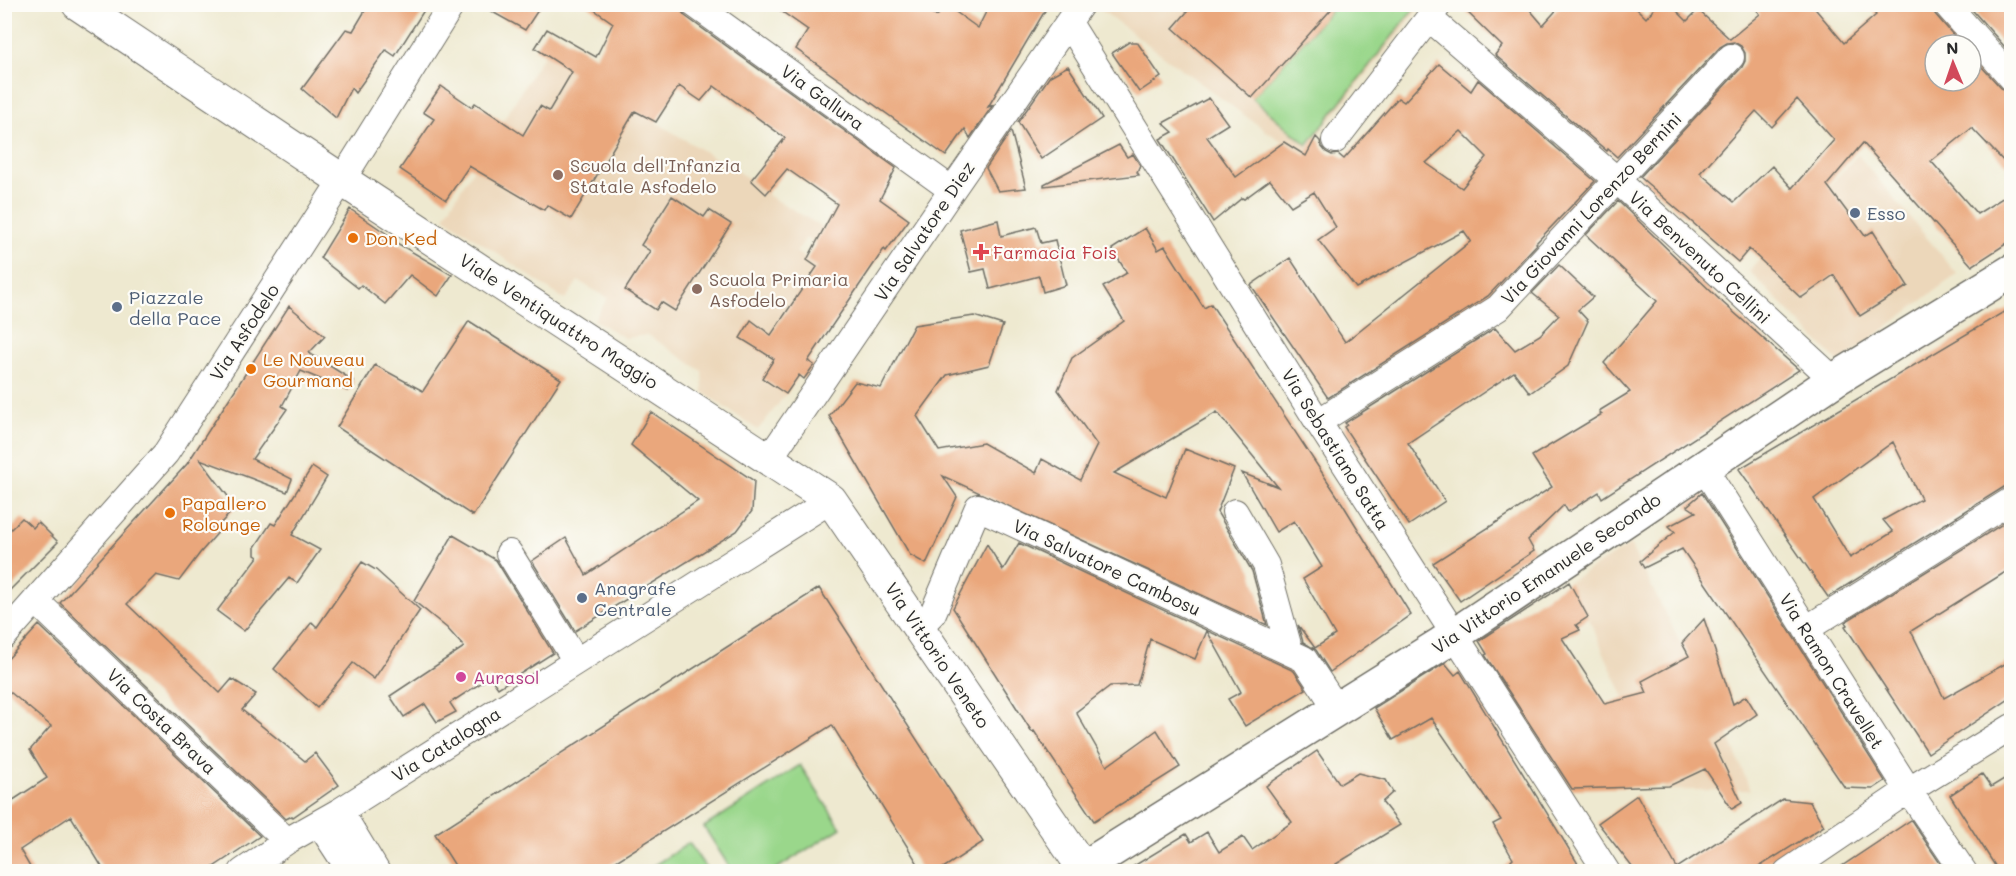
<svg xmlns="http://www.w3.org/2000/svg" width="2016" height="876" font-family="Mali,sans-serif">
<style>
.built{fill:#ecd7ba}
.green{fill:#9ad78b;stroke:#62815b;stroke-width:1.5}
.building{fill:#eaa77b;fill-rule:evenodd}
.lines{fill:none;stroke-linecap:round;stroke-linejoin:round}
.minor-casing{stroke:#6f6e65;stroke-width:28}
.tertiary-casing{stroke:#6f6e65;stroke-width:34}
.secondary-casing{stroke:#6f6e65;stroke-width:36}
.minor{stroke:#fff;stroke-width:26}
.tertiary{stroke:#fff;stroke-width:32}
.secondary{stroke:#fff;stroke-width:33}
.education-dot{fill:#8d6e63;stroke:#fdfcf7;stroke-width:2}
.service-dot{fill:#5c6f8a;stroke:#fdfcf7;stroke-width:2}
.food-dot{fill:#e8710a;stroke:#fdfcf7;stroke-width:2}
.health-dot{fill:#e0444e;stroke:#fdfcf7;stroke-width:2}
.hotel-dot{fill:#d1479c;stroke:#fdfcf7;stroke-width:2}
.labels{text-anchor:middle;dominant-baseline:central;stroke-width:4.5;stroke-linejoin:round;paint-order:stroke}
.street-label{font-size:18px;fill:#2b2b2b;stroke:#fdfcf7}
.education-label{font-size:18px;fill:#785e54;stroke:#fdfcf7;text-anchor:start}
.service-label{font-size:18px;fill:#4e5e75;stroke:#fdfcf7;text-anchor:start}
.food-label{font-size:18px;fill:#c56008;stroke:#fdfcf7;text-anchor:start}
.health-label{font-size:18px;fill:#be3a42;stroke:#fdfcf7;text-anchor:start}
.hotel-label{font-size:18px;fill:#b23c85;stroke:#fdfcf7;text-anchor:start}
</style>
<rect width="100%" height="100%" fill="#fdfcf7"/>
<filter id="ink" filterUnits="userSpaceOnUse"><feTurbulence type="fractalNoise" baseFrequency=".0167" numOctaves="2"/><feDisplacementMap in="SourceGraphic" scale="12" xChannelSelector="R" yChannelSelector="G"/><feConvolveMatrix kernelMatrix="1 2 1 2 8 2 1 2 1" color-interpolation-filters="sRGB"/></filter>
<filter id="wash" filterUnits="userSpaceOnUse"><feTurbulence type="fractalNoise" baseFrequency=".008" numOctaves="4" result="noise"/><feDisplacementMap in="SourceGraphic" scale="24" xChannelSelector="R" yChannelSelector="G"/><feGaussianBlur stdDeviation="1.35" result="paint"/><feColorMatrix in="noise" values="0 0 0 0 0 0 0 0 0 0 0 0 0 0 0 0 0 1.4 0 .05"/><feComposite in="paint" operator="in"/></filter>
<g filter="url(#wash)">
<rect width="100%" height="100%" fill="#eee9d0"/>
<path class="built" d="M1099 4 1422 5 1316 137 1306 156 1266 131 1097 7Z
M544 54 751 180 766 194 838 236 826 253 806 238 796 252 817 267 771 335 751 321 740 337 760 351 778 353 762 378 786 394 758 430 703 392 702 371 648 335 625 338 594 320 608 298 578 281 565 300 444 217Z
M1858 155 1957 274 1839 363 1749 271Z
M1630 545 1728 734 1750 790H1665L1588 617 1569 582Z"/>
<path class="green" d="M1336 5H1417L1307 145 1252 98Z
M800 765 841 828 773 871H732L704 827Z
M689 843 708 871H645Z"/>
<g id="blocks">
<path class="building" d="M369 4H428L395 56 386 50 355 93 351 88 336 118 302 89 346 29 353 31Z
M478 4H542L525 30Z
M586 4H676L685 16 896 168 880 199 909 220 886 251 884 249 808 361 814 365 804 379 799 375 786 394 762 378 774 359 740 338 751 320 771 335 817 267 807 260 837 204 787 169 766 194 751 180 785 138 714 86 701 101 679 86 656 122 635 111 571 219 547 205 544 210 469 166 446 200 400 169 434 119 423 112 441 86 472 107 475 103 523 135 540 106 549 111 572 72 535 48 547 29 596 57 613 23Z
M771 4H915L937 16 946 5 978 28 990 4H1049L988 107 993 105 970 138 965 129 946 156 796 49 808 30Z
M1194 4H1336L1252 98 1173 28Z
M1459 4H1525L1543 25 1562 4H1632L1646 18 1658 4H1670L1687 21 1698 10 1730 39 1760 14 1752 4H1811L1844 43 1876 15 1866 4H1931L1935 14 1962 45H1935V81H1971V55L2001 88 2012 93V170L1972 128 1931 161 1977 214 2012 192V240L1972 266 1863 143 1827 185 1865 236 1873 231 1908 286 1860 316 1834 275 1801 298 1749 249 1738 262 1640 177 1742 67 1745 61V53L1741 46 1734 42 1727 43 1720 47 1617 157 1608 149 1607 151 1495 55 1502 46ZM1797 99 1834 140 1792 188 1772 166 1734 202 1700 173 1756 111 1772 127Z
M1967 4H2012V55Z
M1129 42H1137L1161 77 1139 92 1112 53Z
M1439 64 1471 91 1478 80 1595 181 1536 243 1537 244 1488 296 1328 398 1251 285 1290 258 1345 342 1471 241 1464 231 1356 288 1318 240 1336 227 1314 192 1291 206 1270 180 1244 199 1242 198 1213 222 1160 139 1173 132 1163 123 1209 98 1228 124 1207 137 1236 177 1284 142 1306 156 1316 137 1320 141 1321 146 1326 152 1332 155 1338 154 1344 159 1398 98 1404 102ZM1461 131 1487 157 1462 188 1426 163Z
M1068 66 1102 118 1041 159 1018 122 1050 76Z
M1011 131 1026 188 998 191 986 168Z
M1119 145 1127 157 1133 154 1140 165 1137 172 1139 175 1044 186V184Z
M672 196 704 217 709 210 731 224 675 311 661 302 656 310 625 290 650 251 641 245Z
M1618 201 1721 301 1799 370 1602 498 1599 492 1568 512 1564 505 1528 540 1534 551 1460 601 1433 563 1552 487 1532 456 1602 414 1599 411 1630 392 1604 363 1657 301 1586 235Z
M350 209 396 240 395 242 452 275 438 296 410 275 385 304 361 285 358 288 320 258Z
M998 220 1001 236 1036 227 1041 243 1055 240 1066 285 1043 292 1039 276 990 289 985 269 971 272 960 230Z
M1145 228 1158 250 1165 246 1204 308 1211 304 1342 503 1411 615 1330 672 1316 650 1303 642 1298 625 1315 648 1335 635 1303 579 1322 567 1294 521 1276 532 1242 473 1278 487 1217 412 1114 473 1166 497 1185 449 1234 469 1217 512 1252 571 1267 625 943 476 957 497 926 564 910 555 829 416 855 382 881 388 914 325 974 316 1003 325 989 365 947 375 917 416 939 451 983 443 1036 473 1042 459 1080 480 1097 445 1058 390 1072 358 1124 321 1103 287 1127 273 1112 249Z
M1559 265 1593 297 1578 310 1588 321 1568 366 1530 393 1514 372 1408 443 1445 501 1409 525 1344 427 1347 425 1345 423 1495 328 1515 350 1540 335 1559 315 1532 293Z
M289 306 325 336 309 353 354 381 348 391 301 371 282 406 287 409 252 459 292 479 287 492 200 459 236 507 217 527 221 529 200 553 179 581 156 575 127 604 220 693 232 679 256 694 242 710 305 761 315 753 339 785 293 817 292 816 286 819 60 603 187 464Z
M2012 307V485L2004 487 1828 597 1739 469ZM1893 442 1921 499 1883 520 1893 532 1850 558 1814 499Z
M469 321 561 379 473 516 337 427 375 365 423 391Z
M651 412 754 481 752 511 737 531 575 631 532 561 566 538 586 575 698 501 631 445Z
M312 467 327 477 292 535 320 550 297 583 289 578 244 631 217 611 258 557 255 555V547L271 523 275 525Z
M1702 493 1885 781 1873 789 1845 788 1682 549 1644 568 1640 561 1675 532 1669 526 1696 512 1687 506Z
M22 518 33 528 38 522 58 542 4 596V536Z
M2012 518V568L1911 631 1944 698 2012 660V697L1928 753 1845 626 1847 625 1845 622Z
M453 535 496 560 553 653 498 688 490 677 450 703 456 712 437 722 425 704 404 717 390 696 464 647 447 628 414 601Z
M1019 543 1294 671 1306 689 1245 726 1228 699 1241 692 1207 631 1195 659 1150 639 1137 685 1110 686 1076 712 1107 766 1157 730 1180 767 1094 821 1034 731 1032 732 953 608 987 544 1003 570Z
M362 562 376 570 420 610 374 679 353 663 317 708 274 669 312 622 317 627Z
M1569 582 1588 617 1576 625 1580 630 1562 638 1605 704 1647 693 1642 681 1689 656 1682 643 1704 619 1733 704 1746 696 1757 714 1714 744 1742 803 1732 809 1705 769 1669 786 1572 789 1485 655 1487 654 1479 641Z
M819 588 983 842 937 872H923L832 725 599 872H459L435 834Z
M39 625 260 836 206 872H105L71 816 20 850 33 872H4V806L47 778 30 750 51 726 4 687V663Z
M1445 663 1455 675 1460 671 1583 872H1499L1513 859 1493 824 1501 820 1431 718 1393 740 1374 708Z
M1317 751 1340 784 1358 773 1386 780 1393 792 1382 802 1400 825 1336 864 1341 872H1124L1186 834 1191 842 1207 832 1219 852 1243 837 1252 850 1292 822 1266 786Z
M1982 774 1991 787 2012 774V872H1999L1950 795Z
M1637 795 1677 868 1783 799 1810 802 1824 826 1751 872H1636L1598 823Z
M1911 820 1946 872H1833Z"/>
</g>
</g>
<g filter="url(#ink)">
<use href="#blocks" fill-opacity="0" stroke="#6f6e65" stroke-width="1.5"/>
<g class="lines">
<defs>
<path id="minor" d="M694 4 952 190
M1439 4 1429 18 1617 180 1834 380
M1946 4 2012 78
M1069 23 1318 422 1607 872
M1335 140 1429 18
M1318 422 1498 308 1731 57
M769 459 952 190 1081 4
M1704 468 1909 791 1964 872
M1235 512 1266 565 1290 652
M509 553 576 661
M36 601 287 841
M919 627 933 613 978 507 1304 659 1337 709
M1806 629 2012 500
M4 636 166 453 342 180 452 4
M340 811 377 872
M319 823 351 872
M242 872 287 841 340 811 831 500
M1787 872 1898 797 2012 727"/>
<path id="tertiary" d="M78 4 342 180 831 500 1083 868"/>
<path id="secondary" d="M1077 872 1441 644 1834 380 2012 271"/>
</defs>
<use href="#minor" class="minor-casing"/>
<use href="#tertiary" class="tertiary-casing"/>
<use href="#secondary" class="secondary-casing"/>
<use href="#minor" class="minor"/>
<use href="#tertiary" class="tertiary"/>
<use href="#secondary" class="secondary"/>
</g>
</g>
<g class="education-dot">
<circle cx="558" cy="175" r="6"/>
<circle cx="697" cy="289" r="6"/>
</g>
<g class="service-dot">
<circle cx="1855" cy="213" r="6"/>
<circle cx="117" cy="307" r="6"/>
<circle cx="582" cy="598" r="6"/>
</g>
<g class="food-dot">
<circle cx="353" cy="238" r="6"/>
<circle cx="251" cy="369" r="6"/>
<circle cx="170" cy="513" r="6"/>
</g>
<path class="health-dot" d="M978 243h6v6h6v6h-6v6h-6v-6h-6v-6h6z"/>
<circle class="hotel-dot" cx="461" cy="677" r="6"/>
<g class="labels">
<g class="street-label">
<text transform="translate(823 97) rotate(36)">Via Gallura</text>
<text transform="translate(1591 208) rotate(-47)">Via Giovanni Lorenzo Bernini</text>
<text transform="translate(924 231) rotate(-56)">Via Salvatore Diez</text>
<text transform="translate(1700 257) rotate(43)">Via Benvenuto Cellini</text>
<text transform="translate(559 321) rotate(33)">Viale Ventiquattro Maggio</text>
<text transform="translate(244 332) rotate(-57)">Via Asfodelo</text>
<text transform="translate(1336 449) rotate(58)">Via Sebastiano Satta</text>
<text transform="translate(1107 567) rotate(25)">Via Salvatore Cambosu</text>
<text transform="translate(1546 573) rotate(-34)">Via Vittorio Emanuele Secondo</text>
<text transform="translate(938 655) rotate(56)">Via Vittorio Veneto</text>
<text transform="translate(1832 671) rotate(58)">Via Ramon Cravellet</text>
<text transform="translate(162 721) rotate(44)">Via Costa Brava</text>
<text transform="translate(446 744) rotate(-32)">Via Catalogna</text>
</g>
<g class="education-label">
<text x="570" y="165">Scuola dell'Infanzia<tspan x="570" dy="21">Statale Asfodelo</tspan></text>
<text x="709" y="279">Scuola Primaria<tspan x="709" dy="21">Asfodelo</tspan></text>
</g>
<g class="service-label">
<text x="1867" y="213">Esso</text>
<text x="129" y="297">Piazzale<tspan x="129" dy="21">della Pace</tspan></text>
<text x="594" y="588">Anagrafe<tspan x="594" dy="21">Centrale</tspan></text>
</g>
<g class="food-label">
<text x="365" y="238">Don Ked</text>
<text x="263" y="359">Le Nouveau<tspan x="263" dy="21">Gourmand</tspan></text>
<text x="182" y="503">Papallero<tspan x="182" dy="21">Rolounge</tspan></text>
</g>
<g class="health-label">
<text x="993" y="252">Farmacia Fois</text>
</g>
<g class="hotel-label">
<text x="473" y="677">Aurasol</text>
</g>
</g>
<rect width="2016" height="876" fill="none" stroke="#fdfcf7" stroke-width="24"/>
<g transform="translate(1953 63) rotate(358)"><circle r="28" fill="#fdfcf7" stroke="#a9a8a5" stroke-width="1.5"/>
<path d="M0-4.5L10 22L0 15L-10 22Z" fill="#d1495b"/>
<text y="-9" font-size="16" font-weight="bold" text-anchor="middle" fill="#2b2b2b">N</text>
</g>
</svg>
